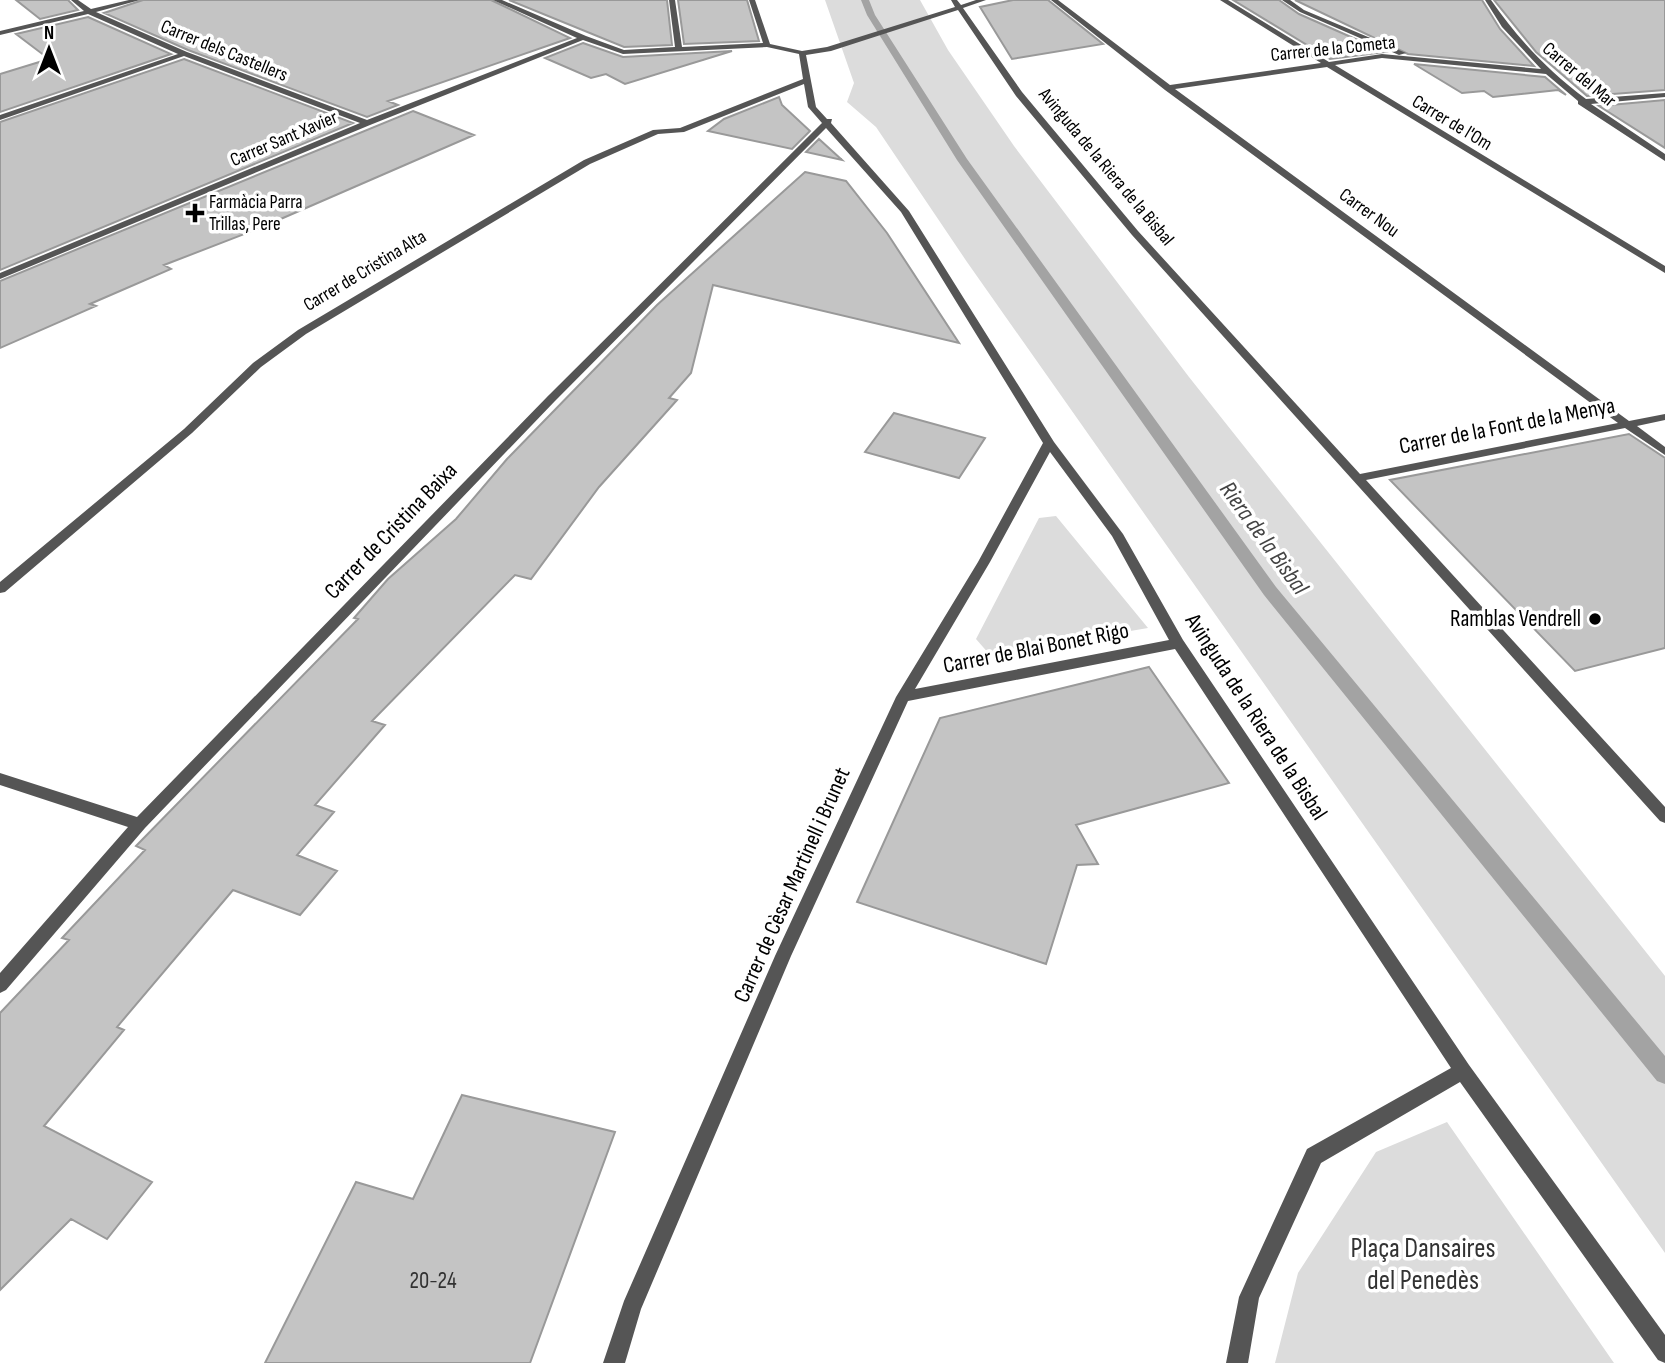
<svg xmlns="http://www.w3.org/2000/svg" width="1665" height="1363" font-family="'Sofia Sans Condensed',sans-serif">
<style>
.green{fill:#dcdcdc}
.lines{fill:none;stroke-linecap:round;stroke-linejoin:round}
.stream{fill:#a3a3a3;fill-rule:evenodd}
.building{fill:#c4c4c4;stroke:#999;stroke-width:2}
.street{fill:#555;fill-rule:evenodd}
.poi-dot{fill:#000;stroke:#fff;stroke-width:2.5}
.labels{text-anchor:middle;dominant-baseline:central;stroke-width:7;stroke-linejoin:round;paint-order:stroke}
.far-street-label{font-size:19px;fill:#000;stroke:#fff}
.far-poi-label{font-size:19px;fill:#000;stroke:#fff;text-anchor:start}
.street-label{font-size:23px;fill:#000;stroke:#fff}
.poi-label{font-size:23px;fill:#000;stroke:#fff;text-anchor:end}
.near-number-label{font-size:23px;fill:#313131}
.water-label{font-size:24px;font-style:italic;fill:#444;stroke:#fff}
.near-park-label{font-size:28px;fill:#333;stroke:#fff}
</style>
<rect width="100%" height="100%" fill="#fff"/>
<path class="green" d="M825 0H920L948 50 1014 146 1189 377 1665 976V1253L967 262 876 127 847 102 854 83Z
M1056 516 1148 628 990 655 976 639 1039 518Z
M1447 1122 1614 1363H1275L1298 1273 1376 1152Z"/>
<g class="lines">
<path class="stream" d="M861 0H869L875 15 967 159 1276 587 1665 1056V1084L1657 1081 1264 595 957 160 867 15Z"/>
</g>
<path class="building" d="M16 0H68L78 10 40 19Z
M143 0H491L570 38 388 101 398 105 367 117 188 50 104 13Z
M509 0H667L672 45 624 47Z
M678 0H747L759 41 684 44Z
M1013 0H1048L1103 44 1012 59 980 7Z
M1233 0H1279L1299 14 1385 52 1330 59Z
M1295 0H1482L1500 29 1534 66 1408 54Z
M1494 0H1665V90L1587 96 1536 52Z
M88 17 171 54 0 112V74L49 59 16 34Z
M583 43 623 57 732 51 625 84 606 74 591 78 545 58Z
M184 59 353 123 0 270V122Z
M1414 64 1545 77 1566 95 1558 90 1493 97 1484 91 1462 93Z
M779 97 782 105 810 131 792 149 708 131 724 119Z
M1665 100V148L1599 106Z
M413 111 474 135 260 228 164 265 171 269 90 304 96 306 0 348V281Z
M819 139 842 160 806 152Z
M805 172 846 181 887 233 959 343 713 285 691 373 669 398 677 400 599 487 531 579 515 575 372 721 385 725 315 805 334 812 297 855 337 871 300 915 233 890 117 1027 124 1030 44 1126 152 1182 107 1239 71 1219 0 1290V1013L69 940 62 938 145 850 136 846 358 619 354 618 388 579 456 519 507 459 657 305Z
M894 413 985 438 959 478 865 452Z
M1629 434 1665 458V648L1575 671 1390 480Z
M1149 667 1229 783 1076 825 1098 864 1077 865 1046 964 857 902 940 718Z
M462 1095 615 1132 530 1363H265L356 1182 413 1199Z"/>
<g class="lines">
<path class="street" d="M71 0H78L91 9 129 0H140L96 12 187 52 367 120 577 38 493 0H502L586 36 624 50 675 47 669 0H675L682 47 763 43 749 0H755L770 44 802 51 827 47 955 7 951 0H957L961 5 976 0H986L963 8 1022 92 1138 231 1360 474 1618 423 1165 90 1051 0H1058L1170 85 1321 63 1220 0H1228L1329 62 1382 54 1541 69 1502 27 1485 0H1491C1518 39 1548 71 1586 99L1665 93V97L1591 104 1665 154V161L1578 104V101L1546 74 1382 58 1335 65 1665 266V273L1327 67 1175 89 1629 421 1665 414V420L1637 426 1665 447V455L1625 428 1366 480 1665 807V823L1660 821 1132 235 1016 96 958 10 831 51 806 55 816 107 827 119H832L831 123 909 211 1054 442 1123 534 1183 640 1469 1065 1665 1335V1363L1658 1360 1460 1082 1321 1163 1259 1298 1248 1363H1226L1239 1297 1307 1149 1451 1068 1175 649 908 701 791 956 641 1309 625 1363H603L624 1301 775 956 896 697 978 562 1043 443 901 212 826 128 555 401 145 828 6 990 0 993V973L128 827 0 785V773L137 817 547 397 822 123 808 107 804 84 684 132 658 134 590 164 306 334 261 367 192 433 5 592 0 593V582L184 429 253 363 298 330 584 160 653 130 680 128 803 79 799 54 767 47 623 54 583 40 370 125 0 279V273L360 123 184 56 0 120V115L178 54 88 14 0 35V31L84 11ZM1050 452 1112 536 1169 640 915 689 990 562Z
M1282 0H1290L1304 10 1406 53 1399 55 1300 12Z"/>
</g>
<g class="poi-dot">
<path d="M191.5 202.5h7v7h7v7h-7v7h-7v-7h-7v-7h7z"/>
<circle cx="1595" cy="619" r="7"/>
</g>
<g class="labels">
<g class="far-street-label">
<text transform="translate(1333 49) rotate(-6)">Carrer de la Cometa</text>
<text transform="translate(224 51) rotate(22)">Carrer dels Castellers</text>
<text transform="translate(1579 75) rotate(40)">Carrer del Mar</text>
<text transform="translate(1452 123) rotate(31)">Carrer de l'Om</text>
<text transform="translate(284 139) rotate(-23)">Carrer Sant Xavier</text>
<text transform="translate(1106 167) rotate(50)">Avinguda de la Riera de la Bisbal</text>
<text transform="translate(1369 213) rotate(36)">Carrer Nou</text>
<text transform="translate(365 271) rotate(-31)">Carrer de Cristina Alta</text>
</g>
<g class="far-poi-label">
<text x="209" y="202">Farmàcia Parra<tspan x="209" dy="22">Trillas, Pere</tspan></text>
</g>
<g class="street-label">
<text transform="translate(1507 426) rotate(-11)">Carrer de la Font de la Menya</text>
<text transform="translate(391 531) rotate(-46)">Carrer de Cristina Baixa</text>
<text transform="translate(1036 648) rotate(-11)">Carrer de Blai Bonet Rigo</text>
<text transform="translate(1256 717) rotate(57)">Avinguda de la Riera de la Bisbal</text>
<text transform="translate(792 885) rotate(-66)">Carrer de Cèsar Martinell i Brunet</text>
</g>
<g class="poi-label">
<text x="1581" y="619">Ramblas Vendrell</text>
</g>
<g class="near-number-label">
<text x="433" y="1281">20-24</text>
</g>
<g class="water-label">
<text transform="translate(1264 538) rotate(54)">Riera de la Bisbal</text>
</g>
<g class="near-park-label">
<text x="1423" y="1248">Plaça Dansaires<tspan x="1423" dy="32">del Penedès</tspan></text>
</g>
</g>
<g transform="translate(49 49)" stroke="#ffffff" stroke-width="5" paint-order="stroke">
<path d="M0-5L12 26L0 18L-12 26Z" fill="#000000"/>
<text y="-10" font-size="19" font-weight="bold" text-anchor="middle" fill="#000000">N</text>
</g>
</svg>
